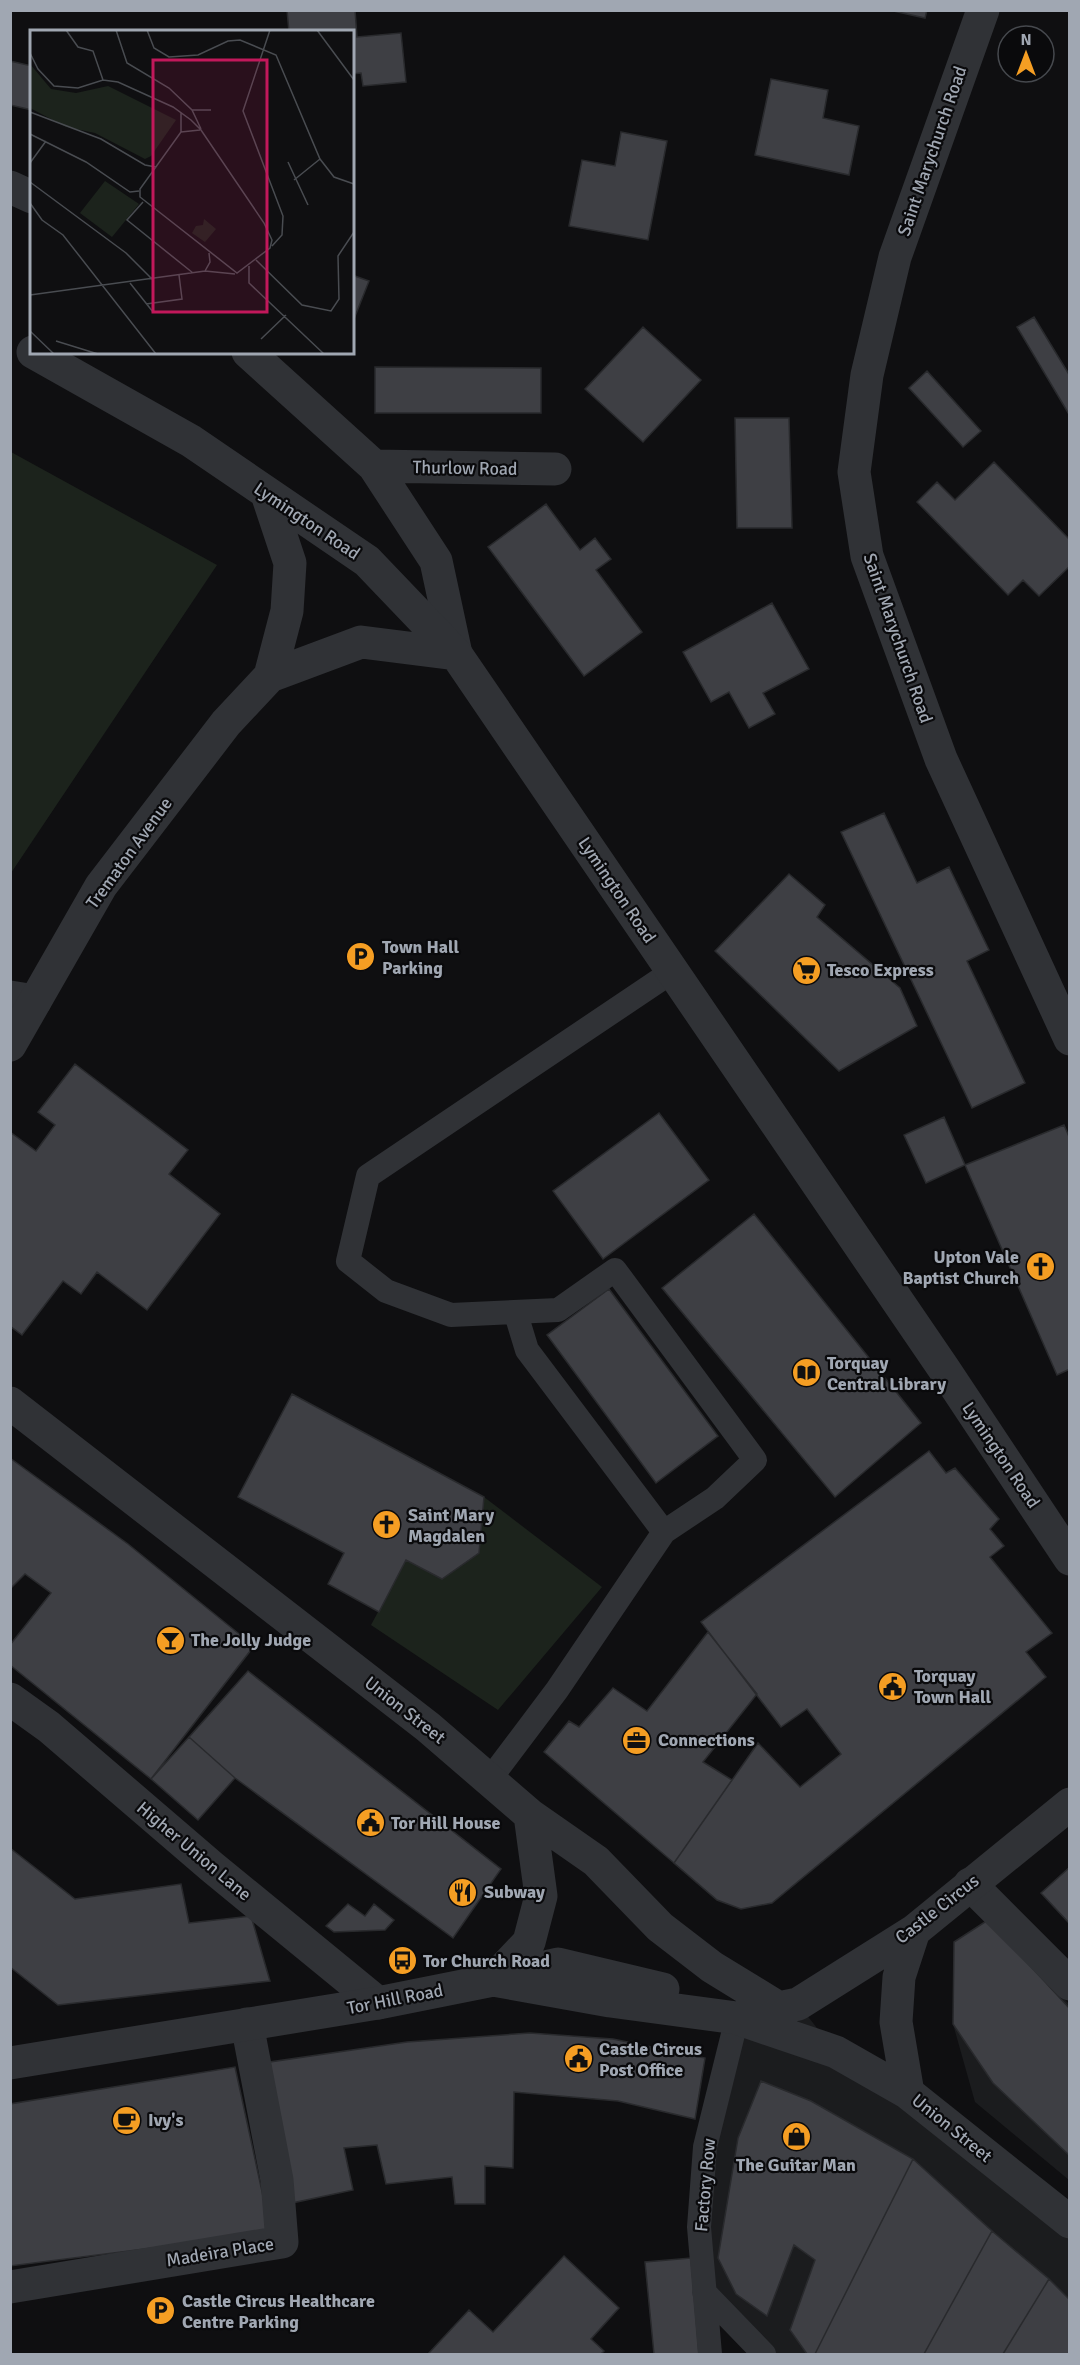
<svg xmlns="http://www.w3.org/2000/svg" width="1080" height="2365" font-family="Signika,sans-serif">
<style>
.built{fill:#1b1c1e}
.green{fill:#1c231c}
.building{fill:#3e3f44;stroke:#292a2d;stroke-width:1.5}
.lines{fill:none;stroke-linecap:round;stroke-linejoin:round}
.service{stroke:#303236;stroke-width:24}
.minor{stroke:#303236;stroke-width:33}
.tertiary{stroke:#303236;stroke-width:33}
.labels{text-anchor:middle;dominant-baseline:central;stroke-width:4.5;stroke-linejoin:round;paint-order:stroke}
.street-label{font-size:18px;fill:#a0a7b2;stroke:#0a0a0c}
.poi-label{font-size:18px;font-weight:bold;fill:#a0a7b2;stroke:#0a0a0c;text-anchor:start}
.inset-road{fill:none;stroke:#494c51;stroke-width:1.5}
.view{fill:#c2185b;fill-opacity:0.15;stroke:#c2185b;stroke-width:3}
.inset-edge{fill:none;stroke:#a0a7b2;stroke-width:3}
</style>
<rect width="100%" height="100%" fill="#0f0f11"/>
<path class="built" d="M988 1920 1069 2004V2180L975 2102 953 2024Z
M798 2004 836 2052 1069 2222V2354H764L704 2292 699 2227 737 2018Z"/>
<path class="green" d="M11 452 217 565 11 873Z
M484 1497 602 1587 498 1710 371 1625 406 1560 442 1579 479 1553Z"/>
<path class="building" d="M287 10H355L357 37 401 33 406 82 363 86 361 73 352 74V32H289Z
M889 10H927L925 18Z
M10 61 32 66V110L10 105Z
M771 79 828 90 823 118 859 126 849 175 755 155Z
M621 132 667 141 648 240 569 226 582 160 615 166Z
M352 275 369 281 354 319H352Z
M1034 317 1070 376V416L1017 327Z
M643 327 701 380 643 442 585 389Z
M375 367 541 368V413H375Z
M927 371 981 431 963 447 909 388Z
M735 418H789L792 528H737Z
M994 462 1070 540V566L1039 596 1023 580 1008 595 917 502 937 482 955 500Z
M546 504 580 550 595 538 611 559 596 570 642 632 584 676 488 547Z
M772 603 809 669 763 693 775 714 749 728 729 692 711 702 683 652Z
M884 813 917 883 949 867 989 950 967 961 1025 1083 972 1108 841 832Z
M789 874 825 905 817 917 900 988 917 1026 839 1071 715 951Z
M75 1064 188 1150 169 1174 220 1214 147 1310 97 1272 81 1294 63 1281 22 1335 10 1326V1132L36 1151 55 1125 38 1112Z
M659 1113 709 1180 603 1259 553 1191Z
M944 1117 965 1165 926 1183 904 1135Z
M1064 1125 1070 1139V1369L1057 1375 965 1165Z
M754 1214 921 1423 835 1497 662 1288Z
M609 1289 718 1436 656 1483 547 1335Z
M292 1394 484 1497 479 1553 442 1579 406 1560 379 1612 328 1584 344 1553 238 1497Z
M929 1451 946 1473 955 1468 999 1519 990 1529 1004 1546 990 1557 1052 1633 1026 1652 1046 1677 772 1903 741 1909 717 1900 674 1863 758 1743 800 1787 841 1754 807 1709 781 1727 701 1622Z
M10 1458 128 1544 254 1646 151 1779 10 1665V1645L51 1593 25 1574 10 1589Z
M708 1632 757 1694 703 1762 732 1780 674 1863 544 1752 569 1721 579 1727 613 1688 647 1711Z
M248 1671 501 1869 453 1938 235 1778 189 1737Z
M189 1737 235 1778 198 1820 151 1779Z
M10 1848 75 1899 181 1884 189 1923 251 1916 270 1981 58 2005 10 1967Z
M1070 1867V1924L1041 1893Z
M348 1904 365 1916 374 1904 394 1920 385 1930 334 1932 326 1926Z
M988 1920 1070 2009V2156L993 2083 953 2024 954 1942Z
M530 2033 613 2039 705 2058 695 2119 618 2101 514 2092 513 2168 485 2166V2204H455L452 2177 386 2184 377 2145 344 2148 353 2190 292 2203 270 2062 407 2042Z
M235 2067 271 2233 10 2266V2104Z
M761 2081 811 2101 913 2159 815 2354H807L790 2330 815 2260 794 2245 767 2316 736 2294 718 2258 738 2138Z
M913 2159 992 2231 924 2354H815Z
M992 2231 1049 2279 1003 2354H924Z
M564 2256 619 2308 591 2339 604 2351 601 2354H428L469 2310 493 2332Z
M691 2258 699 2354H654L645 2262Z
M1049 2279 1070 2300V2354H1003Z"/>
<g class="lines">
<path class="service" d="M516 1314 527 1350 664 1532 715 1498 755 1460 615 1270 558 1310 451 1315 386 1291 348 1261 368 1176 673 971
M490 1779 557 1690 664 1532
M704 2292 764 2354
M710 2354 699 2227 705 2147 737 2018"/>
<path class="minor" d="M10 187 32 197
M248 352 374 466 436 561 456 654
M374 466 555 469
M10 997 35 1001
M10 1699 49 1727 212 1867 378 2003
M970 1884 1070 1984
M10 2287 282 2242 277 2180 247 2024"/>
<path class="tertiary" d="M983 10 895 257 867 375 854 472 867 556 941 759 1070 1039
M33 352 191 441 367 561 456 654 944 1369 1070 1559
M270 676 361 642 456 654
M10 1045 101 886 226 723 270 676 287 611 290 563 267 494
M10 1403 428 1727 530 1815 596 1861 660 1927 712 1967 779 2008 798 2004 914 1931 1070 1804
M914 1931 899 1977 896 2022 908 2093 1070 2222
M506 1976 558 1964 663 1989
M493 1980 529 1942 541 1896 530 1815
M736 2018 836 2052 908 2093
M10 2063 378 2003 493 1980 610 2001 737 2018 779 2008"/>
</g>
<defs>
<symbol id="parking-disc" viewBox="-11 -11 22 22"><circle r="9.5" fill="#f59e23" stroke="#0a0a0c"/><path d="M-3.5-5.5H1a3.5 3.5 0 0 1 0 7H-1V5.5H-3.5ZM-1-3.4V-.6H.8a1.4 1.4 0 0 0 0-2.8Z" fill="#111"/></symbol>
<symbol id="supermarket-disc" viewBox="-11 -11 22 22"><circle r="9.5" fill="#f59e23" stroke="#0a0a0c"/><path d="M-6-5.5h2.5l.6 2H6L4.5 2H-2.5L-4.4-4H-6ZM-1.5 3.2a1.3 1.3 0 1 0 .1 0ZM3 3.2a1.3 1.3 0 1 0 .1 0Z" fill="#111"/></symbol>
<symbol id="church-disc" viewBox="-11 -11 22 22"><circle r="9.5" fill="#f59e23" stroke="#0a0a0c"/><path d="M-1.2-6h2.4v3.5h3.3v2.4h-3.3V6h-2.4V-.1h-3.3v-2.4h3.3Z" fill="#111"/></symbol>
<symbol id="library-disc" viewBox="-11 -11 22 22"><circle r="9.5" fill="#f59e23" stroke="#0a0a0c"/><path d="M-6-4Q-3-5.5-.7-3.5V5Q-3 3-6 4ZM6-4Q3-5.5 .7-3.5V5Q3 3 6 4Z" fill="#111"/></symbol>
<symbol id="bar-disc" viewBox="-11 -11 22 22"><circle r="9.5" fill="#f59e23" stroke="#0a0a0c"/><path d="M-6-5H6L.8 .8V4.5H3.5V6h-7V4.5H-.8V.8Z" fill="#111"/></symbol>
<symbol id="civic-disc" viewBox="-11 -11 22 22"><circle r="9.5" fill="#f59e23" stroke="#0a0a0c"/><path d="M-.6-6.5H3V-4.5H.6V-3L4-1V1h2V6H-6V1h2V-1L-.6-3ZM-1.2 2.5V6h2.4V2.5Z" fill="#111"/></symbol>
<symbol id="office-disc" viewBox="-11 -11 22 22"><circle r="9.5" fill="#f59e23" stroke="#0a0a0c"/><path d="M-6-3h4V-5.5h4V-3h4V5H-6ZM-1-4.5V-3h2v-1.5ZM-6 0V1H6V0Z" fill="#111"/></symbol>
<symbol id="restaurant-disc" viewBox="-11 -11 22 22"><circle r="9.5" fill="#f59e23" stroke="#0a0a0c"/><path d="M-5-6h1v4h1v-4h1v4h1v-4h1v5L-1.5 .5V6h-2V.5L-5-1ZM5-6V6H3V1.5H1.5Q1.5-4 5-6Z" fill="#111"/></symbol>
<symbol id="bus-disc" viewBox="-11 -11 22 22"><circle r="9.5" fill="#f59e23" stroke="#0a0a0c"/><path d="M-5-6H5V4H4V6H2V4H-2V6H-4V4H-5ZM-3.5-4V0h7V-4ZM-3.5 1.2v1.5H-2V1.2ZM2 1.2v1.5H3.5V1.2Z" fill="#111"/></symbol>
<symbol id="cafe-disc" viewBox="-11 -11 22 22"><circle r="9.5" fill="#f59e23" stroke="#0a0a0c"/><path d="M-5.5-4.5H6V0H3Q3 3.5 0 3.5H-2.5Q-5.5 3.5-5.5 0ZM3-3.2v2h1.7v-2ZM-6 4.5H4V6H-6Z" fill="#111"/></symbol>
<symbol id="shop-disc" viewBox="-11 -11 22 22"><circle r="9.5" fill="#f59e23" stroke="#0a0a0c"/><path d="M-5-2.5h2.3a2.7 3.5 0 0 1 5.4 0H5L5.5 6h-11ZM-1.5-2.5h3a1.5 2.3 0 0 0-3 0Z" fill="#111"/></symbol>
</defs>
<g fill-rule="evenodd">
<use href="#parking-disc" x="344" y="940" width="33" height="33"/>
<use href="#supermarket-disc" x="790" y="954" width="33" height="33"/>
<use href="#church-disc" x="1024" y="1250" width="33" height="33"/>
<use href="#library-disc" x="790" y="1356" width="33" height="33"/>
<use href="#church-disc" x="370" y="1508" width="33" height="33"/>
<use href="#bar-disc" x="154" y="1624" width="33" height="33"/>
<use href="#civic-disc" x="876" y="1670" width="33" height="33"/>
<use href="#office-disc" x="620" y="1724" width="33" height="33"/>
<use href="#civic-disc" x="354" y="1806" width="33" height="33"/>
<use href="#restaurant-disc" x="446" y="1876" width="33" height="33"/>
<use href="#bus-disc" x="386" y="1944" width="33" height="33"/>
<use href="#civic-disc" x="562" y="2042" width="33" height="33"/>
<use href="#cafe-disc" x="110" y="2104" width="33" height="33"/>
<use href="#shop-disc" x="780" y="2120" width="33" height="33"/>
<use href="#parking-disc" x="144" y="2294" width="33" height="33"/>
</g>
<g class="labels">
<g class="street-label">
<text transform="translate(932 151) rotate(-71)">Saint Marychurch Road</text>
<text transform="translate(465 468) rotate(1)">Thurlow Road</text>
<text transform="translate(307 521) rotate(34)">Lymington Road</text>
<text transform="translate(898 638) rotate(71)">Saint Marychurch Road</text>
<text transform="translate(129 853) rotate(-54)">Trematon Avenue</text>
<text transform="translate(617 890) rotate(56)">Lymington Road</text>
<text transform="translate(1001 1455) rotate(56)">Lymington Road</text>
<text transform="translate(405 1710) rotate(38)">Union Street</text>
<text transform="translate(194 1851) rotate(40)">Higher Union Lane</text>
<text transform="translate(937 1909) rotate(-38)">Castle Circus</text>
<text transform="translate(395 1999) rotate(-11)">Tor Hill Road</text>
<text transform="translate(952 2128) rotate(39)">Union Street</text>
<text transform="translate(705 2185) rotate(-85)">Factory Row</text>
<text transform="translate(220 2252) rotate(-9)">Madeira Place</text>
</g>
<g class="poi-label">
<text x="382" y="947">Town Hall<tspan x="382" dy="21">Parking</tspan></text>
<text x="827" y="970">Tesco Express</text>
<text x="1019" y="1257" text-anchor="end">Upton Vale<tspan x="1019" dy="21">Baptist Church</tspan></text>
<text x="827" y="1363">Torquay<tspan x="827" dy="21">Central Library</tspan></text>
<text x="408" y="1515">Saint Mary<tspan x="408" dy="21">Magdalen</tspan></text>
<text x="191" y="1640">The Jolly Judge</text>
<text x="914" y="1676">Torquay<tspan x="914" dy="21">Town Hall</tspan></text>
<text x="658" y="1740">Connections</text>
<text x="391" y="1823">Tor Hill House</text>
<text x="484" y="1892">Subway</text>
<text x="423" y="1961">Tor Church Road</text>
<text x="599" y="2049">Castle Circus<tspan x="599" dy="21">Post Office</tspan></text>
<text x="148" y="2120">Ivy's</text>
<text x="796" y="2165" text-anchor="middle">The Guitar Man</text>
<text x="182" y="2301">Castle Circus Healthcare<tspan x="182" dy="21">Centre Parking</tspan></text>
</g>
</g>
<g transform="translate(30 30)">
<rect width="324" height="324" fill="#0f0f11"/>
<path d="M0 34 21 59 46 63 78 56 146 90 121 126 115 129 65 103 36 97 0 78ZM75 151 109 174 82 207 50 183ZM174 189 186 199 175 212 162 203 166 196 173 195Z" fill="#1c231c"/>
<path class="inset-road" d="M36 0 48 17 63 21 73 50M86 0 97 33 139 58 162 80 171 99M117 0 124 18 139 27 168 25 198 11 210 10 246 25 290 129 304 147 324 154M240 0 213 81 253 186 252 205 242 216M287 0 324 50M0 23 8 39 24 56 48 58 73 50 88 52 143 77 161 90 171 100 234 193 242 210 240 218 207 243 110 167V159L151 102V83M162 80H181M0 82 71 109 115 135 126 137M151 102 170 100M0 104 56 132 100 162 109 161M258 132 278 175M0 133 16 111M264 150 290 129M0 152 96 223 123 250M113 172 97 190 163 243M0 173 12 190 33 205 126 324M226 230 272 275 301 281 309 269 308 226 324 202M219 236V253L294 324M175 241 180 232 179 223M100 253 123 282M0 265 175 241 205 244M116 274 152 269 149 245M0 301 24 324M231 309 256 285M26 311 68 324"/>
<path class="view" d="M123 30H237V282H123Z"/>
<rect width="324" height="324" class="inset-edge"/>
</g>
<rect width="1080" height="2365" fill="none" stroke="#a0a7b2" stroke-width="24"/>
<g transform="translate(1026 54)"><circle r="28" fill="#0a0a0c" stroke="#46494e" stroke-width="1.5"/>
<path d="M0-4.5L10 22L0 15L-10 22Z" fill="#f59e23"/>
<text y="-9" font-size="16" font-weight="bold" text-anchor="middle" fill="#a0a7b2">N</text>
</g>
</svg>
